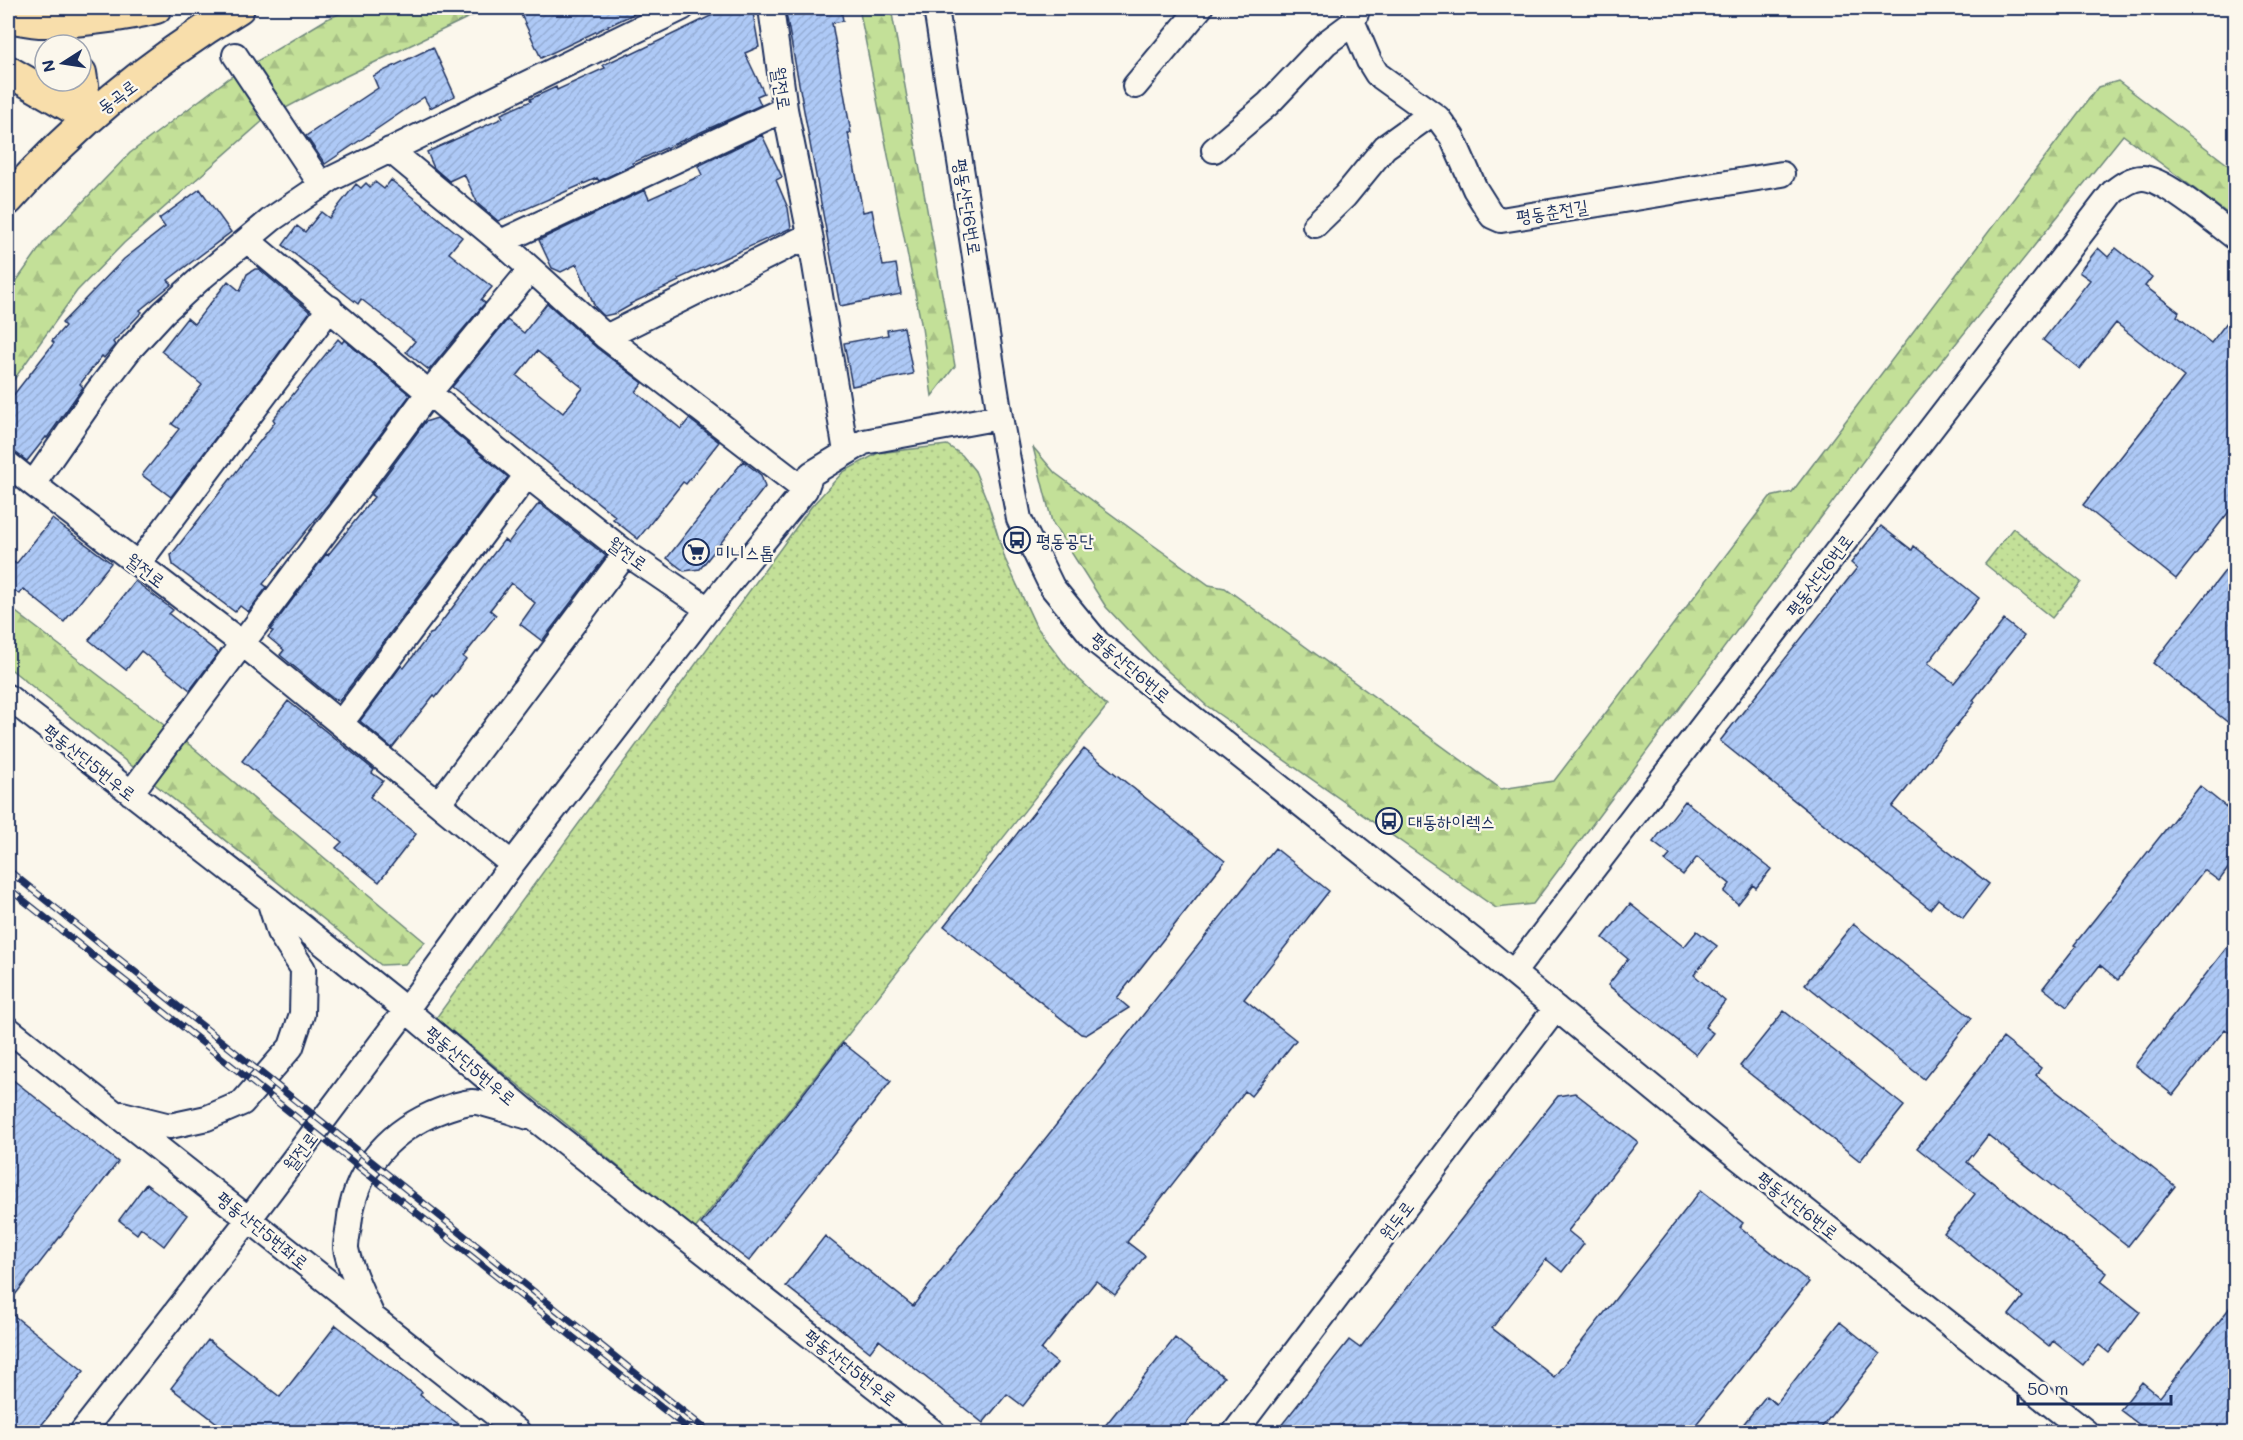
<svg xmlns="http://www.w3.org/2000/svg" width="2243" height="1440" font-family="Mali,'Poor Story',sans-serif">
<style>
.forest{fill:url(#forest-firs);stroke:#6f887b;stroke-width:1.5}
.park{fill:url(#park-dots);stroke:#6f887b;stroke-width:1.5}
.building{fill:url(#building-hatch);stroke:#1b2f5e;stroke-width:1.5;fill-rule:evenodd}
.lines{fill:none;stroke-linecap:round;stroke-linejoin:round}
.minor-casing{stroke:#1b2f5e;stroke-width:28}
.major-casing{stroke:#1b2f5e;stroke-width:34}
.minor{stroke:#fbf7ec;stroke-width:24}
.major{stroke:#f8deab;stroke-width:30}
.rail-casing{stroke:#1b2f5e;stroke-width:7}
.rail{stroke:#fbf7ec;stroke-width:4.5;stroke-dasharray:14;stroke-linecap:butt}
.labels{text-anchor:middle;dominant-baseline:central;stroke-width:4.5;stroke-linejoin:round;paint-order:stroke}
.street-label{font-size:18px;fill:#1b2f5e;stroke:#fbf7ec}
.poi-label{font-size:18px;fill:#1b2f5e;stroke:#fbf7ec;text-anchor:start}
</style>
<defs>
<pattern id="forest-firs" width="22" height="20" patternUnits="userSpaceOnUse" patternTransform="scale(1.5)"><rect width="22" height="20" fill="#c3e098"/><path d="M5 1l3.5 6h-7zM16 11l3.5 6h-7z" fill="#a7c085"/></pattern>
<pattern id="park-dots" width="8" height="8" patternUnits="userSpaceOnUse" patternTransform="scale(1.5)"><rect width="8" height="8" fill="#c3e098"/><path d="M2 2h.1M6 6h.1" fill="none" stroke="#a7c085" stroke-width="1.8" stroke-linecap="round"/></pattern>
<pattern id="building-hatch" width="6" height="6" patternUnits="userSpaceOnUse" patternTransform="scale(1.5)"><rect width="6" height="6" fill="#aec9f6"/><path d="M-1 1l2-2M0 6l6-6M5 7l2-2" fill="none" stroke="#95add5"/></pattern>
</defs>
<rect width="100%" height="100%" fill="#fbf7ec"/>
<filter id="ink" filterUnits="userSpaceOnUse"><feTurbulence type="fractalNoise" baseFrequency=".0167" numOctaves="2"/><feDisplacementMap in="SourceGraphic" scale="12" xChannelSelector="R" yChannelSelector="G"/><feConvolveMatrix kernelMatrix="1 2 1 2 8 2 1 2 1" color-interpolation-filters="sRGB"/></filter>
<g filter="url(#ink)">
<path class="forest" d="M353 8H488L340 79 265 119 124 243 77 291 8 388V293L44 242 130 153 229 78 327 19Z
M859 8H891L955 366 932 396 922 328Z
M2118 81 2235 170V219L2123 135 1881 437 1533 904 1496 908 1207 706 1161 665 1106 607 1052 522 1033 447 1055 473 1149 542 1209 585 1225 588 1501 789 1554 781 1770 497 1792 492 2098 87Z
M8 606 185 741 425 942 405 964 381 965 8 667Z"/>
<path class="park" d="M947 445 962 455 975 471 988 503 1005 559 1036 626 1067 667 1107 706 695 1229 436 1018 811 507 843 472 878 453Z
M2013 528 2081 582 2052 618 1985 564Z"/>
<path class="building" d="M518 8H646L541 58Z
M727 8H747L753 13 759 47 745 53 764 93 757 96 761 105 632 163 633 165 599 181 597 178 498 221 478 204 464 174 449 181 434 168 427 152 503 118 501 114 531 101 530 99 556 87 557 90 605 68 603 65 629 53 630 55Z
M785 8H841L843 21 832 23 851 133H848L863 212 872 210 883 266 896 264 901 294 840 306Z
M433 47 455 96 430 108 424 97 325 164 306 136 378 88 373 76Z
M762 135 782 177 776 180 788 208 791 228 678 279 679 281 630 304 631 305 617 313 604 316 595 307 577 264 561 272 552 268 539 240 645 190 649 199 702 175 698 166Z
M391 180 462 237 449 253 492 287 481 300 485 303 429 370 406 352 415 341 361 299 358 304 283 245 297 226 305 232 321 212 329 218 356 184 361 188 366 183 370 187 375 182 384 189Z
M200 189 231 232 168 280 172 284 140 310 142 312 113 342 115 345 104 358 102 356 80 384 83 387 47 438 46 437 27 461 16 453 8 450V402L54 343 52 341 65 326 62 323 124 259 165 227 159 219Z
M2098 248 2108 257 2116 248 2152 277 2145 286 2179 312 2177 316 2211 343 2235 312V504L2176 579 2083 505 2184 377 2116 323 2080 369 2043 340 2090 280 2079 272Z
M255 269H259L310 312 171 497 142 475 179 429 172 424 202 385 161 351 187 318 194 324 228 281 240 291 247 274Z
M547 303 597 348 643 383 636 392 681 429 689 419 719 442 686 484 683 482 638 539 613 519 615 516 452 387 507 320 524 333ZM537 351 583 388 563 413 517 376Z
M904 327 913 374 852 386 844 343 888 335 887 330Z
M338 339 342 343 344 340 410 395 329 503 263 584 267 587 248 612 240 606 235 612 173 565 171 555 275 422 273 419Z
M437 418 508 477 339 701 331 697 280 655 284 650 268 637 273 631 270 630 326 554 328 555 374 497 371 495 425 422Z
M743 461 761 475 765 487 700 569 684 571 667 558Z
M539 503 606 556 542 641 520 624 535 603 511 583 490 610 496 615 463 657 466 659 436 697 434 695 392 748 360 721 401 666 404 668 430 634 433 633 504 540 508 543Z
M52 519 111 563 64 622 23 589 19 594 8 585V557L16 564Z
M1881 526 1912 550 1914 546 1979 598 1928 663 1954 683 2004 620 2024 636 1973 700 1975 702 1892 807 1989 884 1963 918 1938 899 1930 909 1720 741 1857 568 1851 563Z
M2235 558V728L2153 663Z
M135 581 173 610 169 614 218 653 190 690 141 651 126 670 89 640Z
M288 701 374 770 372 773 383 781 370 797 416 834 379 882 336 848 342 842 242 761Z
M1084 749 1225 861 1117 998 1129 1008 1086 1035 1081 1034 944 926Z
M2200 786 2235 814V859L2219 881 2204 870 2118 980 2100 965 2067 1007 2043 988 2076 946 2074 945Z
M1685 801 1771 869 1756 888 1753 885 1738 904 1724 892 1730 884 1697 857 1683 875 1665 861 1670 855 1653 842Z
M1275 848 1329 891 1244 999 1296 1040 1251 1096 1245 1091 1127 1242 1145 1256 1115 1295 1096 1281 1041 1350 1057 1363 1023 1406 1007 1394 983 1423 879 1340 870 1352 786 1286 825 1236 913 1306Z
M1630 904 1684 947 1697 931 1717 946 1694 975 1725 1001 1705 1027 1713 1033 1696 1055 1608 985 1628 959 1603 938Z
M1853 924 1972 1018 1924 1079 1805 984Z
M2235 937V1037L2225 1029 2173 1095 2135 1065Z
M1784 1011 1904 1106 1860 1161 1740 1066Z
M2003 1038 2041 1068 2036 1075 2175 1186 2128 1246 1988 1135 1967 1162 2107 1273 2101 1281 2140 1312 2109 1353 2099 1345 2083 1365 2053 1341 2049 1347 2009 1315 2023 1297 1944 1233 1975 1194 1917 1148Z
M843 1043 891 1081 749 1261 701 1224Z
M8 1076 118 1162 8 1304Z
M1575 1093 1638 1142 1568 1231 1584 1244 1562 1272 1546 1259 1492 1328 1554 1377 1701 1190 1743 1223 1740 1227 1809 1282 1690 1432H1276L1349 1340 1360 1348 1558 1096Z
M146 1184 187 1215 164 1246 141 1228 137 1234 119 1220Z
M2235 1301V1432H2149L2120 1410 2142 1382 2160 1397Z
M8 1311 84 1371 36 1432H8Z
M1840 1322 1880 1354 1818 1432H1737L1766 1396 1776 1404Z
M336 1325 422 1392 420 1395 469 1432H229L171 1388 208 1340 280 1397Z
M1175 1338 1224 1377 1179 1432H1100Z"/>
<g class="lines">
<defs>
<path id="minor" d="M771 8 785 109 810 235 846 452
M936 8 1000 417 1019 519 1052 587 1098 643 1484 949 1715 1139 2086 1432
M1353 23 1369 61 1377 74 1438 118 1452 137 1475 189 1492 216 1501 220 1782 174
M235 55 322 186
M1135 86 1200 8
M390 150 501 242 606 337 805 490
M1214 150 1268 104 1326 43 1353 23 1357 10
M1315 225 1345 196 1385 147 1431 114
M247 240 527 475 626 553 708 609
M501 242 785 109
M606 337 810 235
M8 464 33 484
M138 564 330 308
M8 697 269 900 406 1010 534 1118 933 1432
M341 723 527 475
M131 793 428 394 531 269
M439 803 626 553
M512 864 243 644 33 484 97 392 130 349 163 313 200 279 272 219 331 179 682 8
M1513 973 2113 192C2121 186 2131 178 2142 178 2163 177 2217 224 2236 238
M8 1029 518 1432
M122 1114 170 1126 207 1118 242 1103 291 1047 302 1014 303 969 279 932 269 900
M372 1316C365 1300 348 1265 346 1248 346 1241 348 1232 349 1225 354 1173 385 1135 432 1114 444 1109 459 1103 472 1102 479 1101 518 1114 529 1117
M82 1432 249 1219 406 1010 512 864 708 609 805 490 811 474 864 442 1000 417
M1235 1432 1556 1008"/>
<path id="major" d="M8 17C18 19 29 21 40 22 70 23 127 16 156 8
M8 71 88 117
M81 73 88 117
M8 200C74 125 154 60 239 8"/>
</defs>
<use href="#minor" class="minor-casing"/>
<use href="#major" class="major-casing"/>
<use href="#minor" class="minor"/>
<use href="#major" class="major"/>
<defs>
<path id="rail" d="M8 870 709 1432
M8 888 692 1432"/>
</defs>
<use href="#rail" class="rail-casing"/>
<use href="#rail" class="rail"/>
</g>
</g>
<defs>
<symbol id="bus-ring" viewBox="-11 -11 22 22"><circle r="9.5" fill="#fbf7ec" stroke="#1b2f5e" stroke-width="1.5"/><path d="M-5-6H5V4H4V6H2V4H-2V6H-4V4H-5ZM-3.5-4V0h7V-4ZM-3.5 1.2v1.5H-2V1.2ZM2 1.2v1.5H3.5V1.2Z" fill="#1b2f5e"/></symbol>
<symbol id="supermarket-ring" viewBox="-11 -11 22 22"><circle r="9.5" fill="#fbf7ec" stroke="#1b2f5e" stroke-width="1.5"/><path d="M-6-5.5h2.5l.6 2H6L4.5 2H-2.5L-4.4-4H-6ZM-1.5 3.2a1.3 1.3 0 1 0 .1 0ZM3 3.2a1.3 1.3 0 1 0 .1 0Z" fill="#1b2f5e"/></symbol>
</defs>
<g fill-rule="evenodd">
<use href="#bus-ring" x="1002" y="525" width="30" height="30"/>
<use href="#supermarket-ring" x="681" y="537" width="30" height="30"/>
<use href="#bus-ring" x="1374" y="806" width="30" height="30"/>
</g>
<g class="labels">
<g class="street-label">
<text transform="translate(782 88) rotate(81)">월전로</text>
<text transform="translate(117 96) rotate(-37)">동곡로</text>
<text transform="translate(968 207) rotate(81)">평동산단6번로</text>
<text transform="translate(1552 211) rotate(-9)">평동춘전길</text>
<text transform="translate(628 553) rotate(36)">월전로</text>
<text transform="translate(146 570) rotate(37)">월전로</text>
<text transform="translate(1819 575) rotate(-53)">평동산단6번로</text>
<text transform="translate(1131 667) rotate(40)">평동산단6번로</text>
<text transform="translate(90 762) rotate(38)">평동산단5번우로</text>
<text transform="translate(471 1065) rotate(40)">평동산단5번우로</text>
<text transform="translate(300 1151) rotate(-53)">월전로</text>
<text transform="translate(1798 1205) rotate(38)">평동산단6번로</text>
<text transform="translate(1396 1220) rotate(-53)">원두로</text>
<text transform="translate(263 1230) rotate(39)">평동산단5번좌로</text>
<text transform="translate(851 1367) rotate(38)">평동산단5번우로</text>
</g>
<g class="poi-label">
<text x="1036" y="540">평동공단</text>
<text x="716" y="552">미니스톱</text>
<text x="1408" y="821">대동하이렉스</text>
</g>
</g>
<rect width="2243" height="1440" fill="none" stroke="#fbf7ec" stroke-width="30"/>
<rect x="15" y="15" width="2213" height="1410" fill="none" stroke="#1b2f5e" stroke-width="2" filter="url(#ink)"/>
<g transform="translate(63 63) rotate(258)"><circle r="28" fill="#fbf7ec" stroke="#a1a7b3" stroke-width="1.5"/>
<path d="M0-4.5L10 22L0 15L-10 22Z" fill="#1b2f5e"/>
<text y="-9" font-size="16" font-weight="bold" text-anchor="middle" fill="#1b2f5e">N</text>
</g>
<path d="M2018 1395v9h153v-9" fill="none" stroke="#1b2f5e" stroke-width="3"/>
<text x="2027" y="1395" font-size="18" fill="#1b2f5e" stroke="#fbf7ec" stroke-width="4.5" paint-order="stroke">50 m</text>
</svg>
